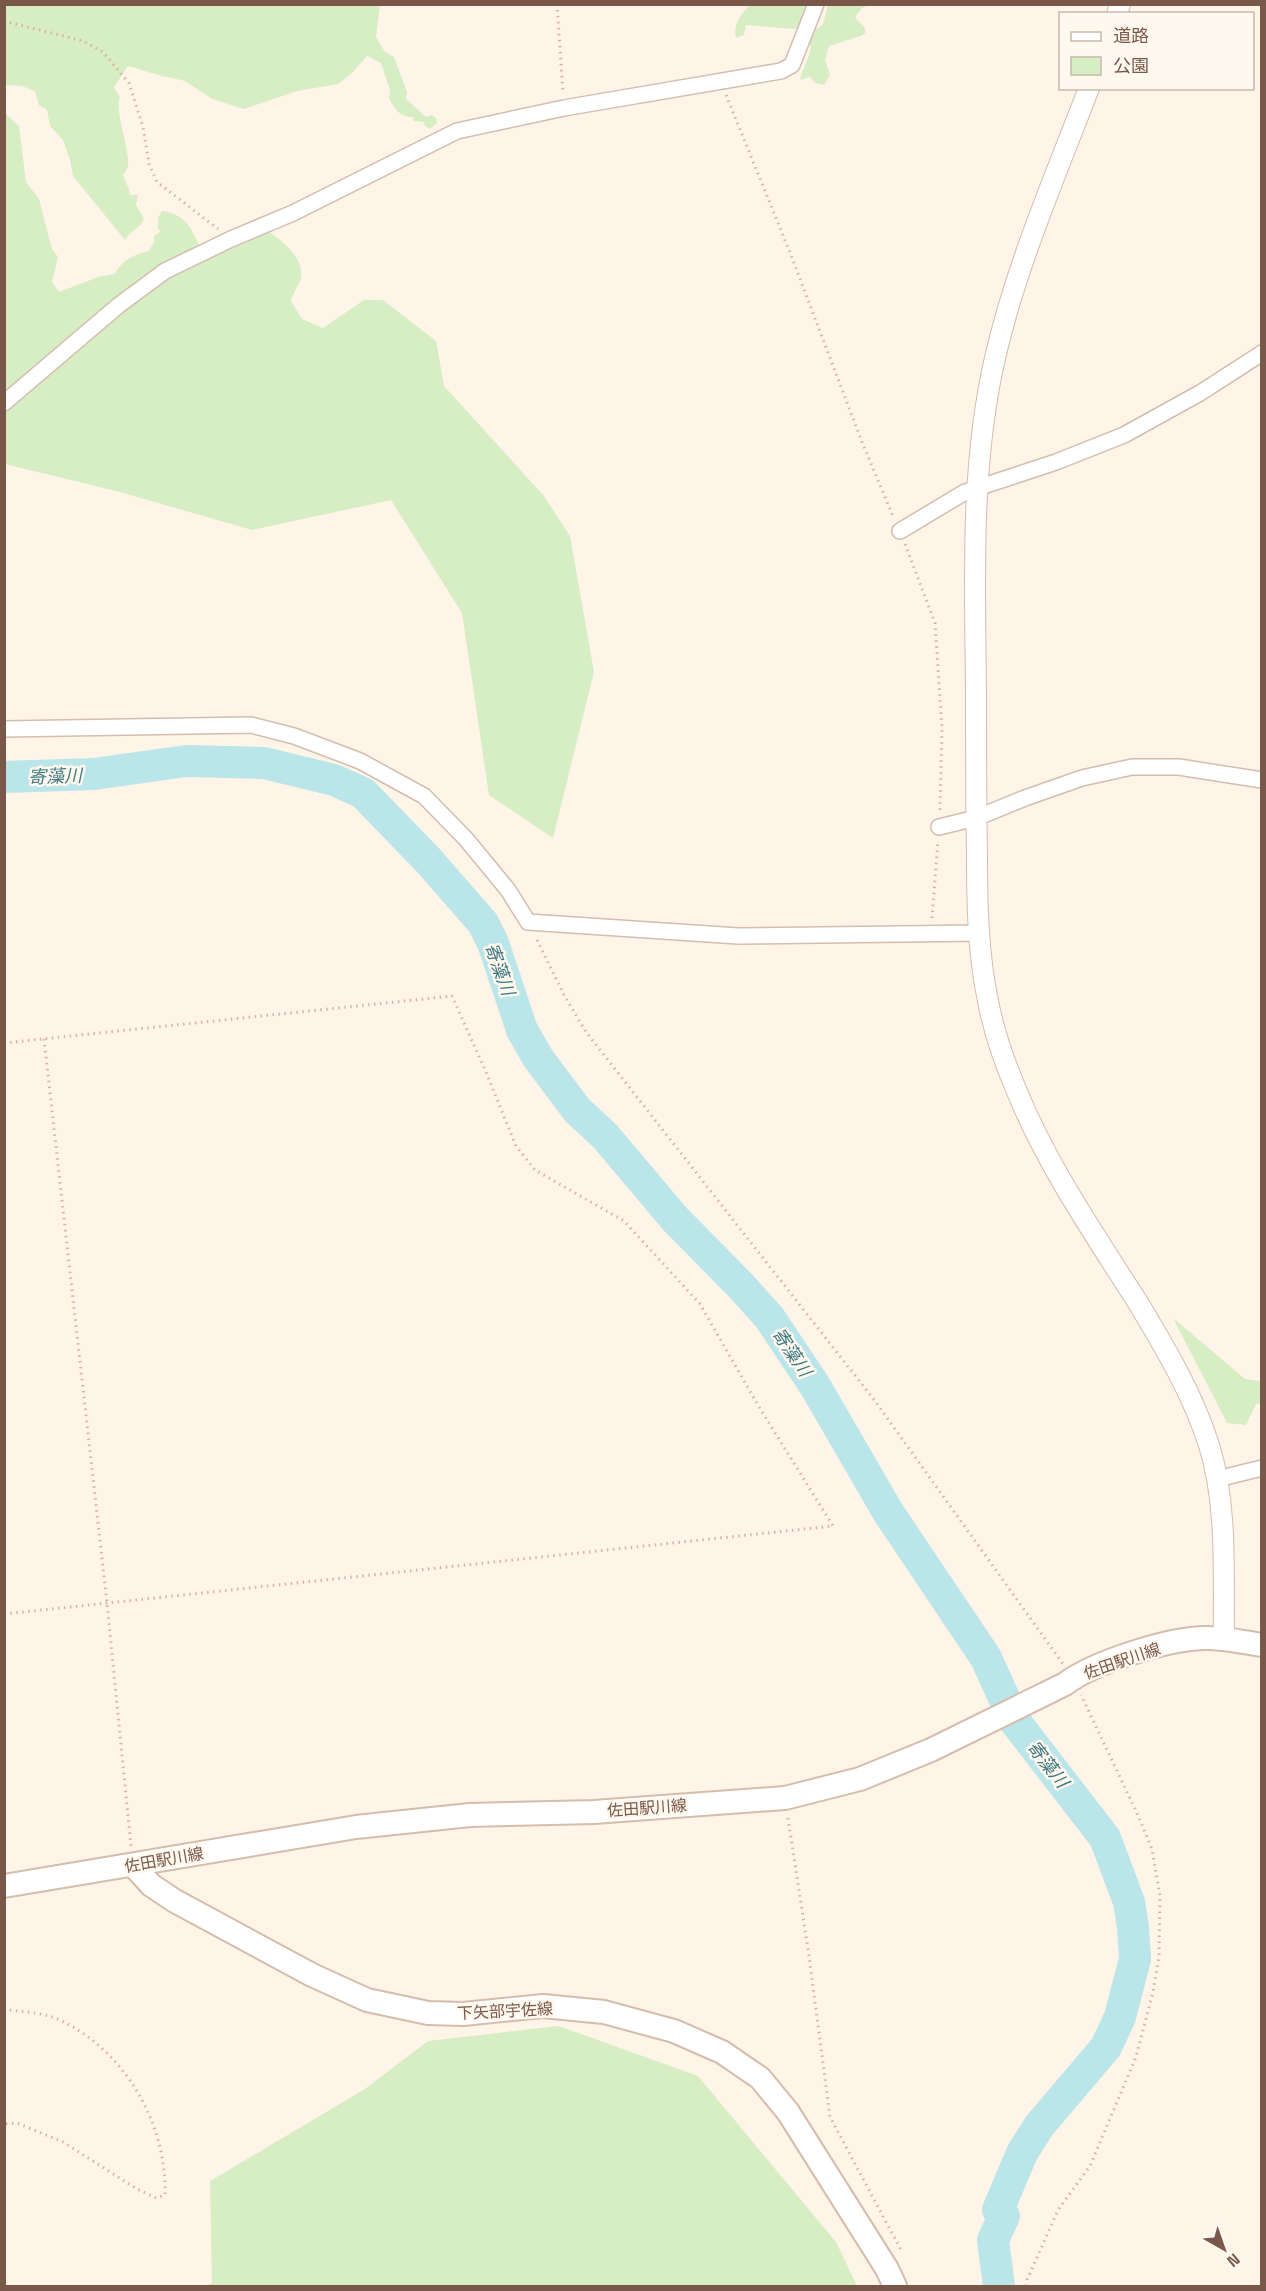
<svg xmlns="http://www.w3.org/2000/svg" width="1266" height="2291" font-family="'Space Grotesk','Noto Sans JP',sans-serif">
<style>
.green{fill:#d7edc4}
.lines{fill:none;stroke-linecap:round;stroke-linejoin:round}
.river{stroke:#bae5e9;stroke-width:32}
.minor-casing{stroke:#d3bdae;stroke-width:18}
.tertiary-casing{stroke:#d3bdae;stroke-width:22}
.secondary-casing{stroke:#d6bcab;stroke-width:26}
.path{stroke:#dab39f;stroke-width:3;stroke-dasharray:1.5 4.5;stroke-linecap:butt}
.minor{stroke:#fff;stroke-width:15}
.tertiary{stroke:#fff;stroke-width:20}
.secondary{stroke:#fff;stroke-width:22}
.labels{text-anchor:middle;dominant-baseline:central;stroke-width:5;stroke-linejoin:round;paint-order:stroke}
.street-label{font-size:16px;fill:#795849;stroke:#fff8ef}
.water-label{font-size:18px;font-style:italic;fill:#3c787f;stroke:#fff8ef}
</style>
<rect width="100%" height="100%" fill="#fef4e7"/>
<path class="green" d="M4 5H380L376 37 384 51 394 57 407 92 406 99 426 117 432 115 436 118 437 123 430 129 425 126 424 122 414 121 413 117C400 117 394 109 389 98L390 90 381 63 367 56 353 72 338 84 297 91 244 109 212 99 185 81 162 76 128 66 114 87 120 98C114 108 130 151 128 166 127 169 125 172 123 175L131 195H138L136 205 144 219C139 229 130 231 125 240L73 176 70 160 63 140 50 126 47 110 39 105 35 91 22 86 5 85Z
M749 5H821L817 21 794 29 746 25 744 35 736 38C733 24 741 15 749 5Z
M828 5H870L862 8 855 17 864 27 866 32 861 36 829 46 825 60 830 75 824 85 815 83 810 77 800 80C802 69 810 57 811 46L806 43 808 35 823 24Z
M5 113 19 126 26 182 39 199 52 249 58 257 52 282 59 292 101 276 115 274C122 260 133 255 149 251L154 242V236L161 231 158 229V218L162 211C190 214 194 236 205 258L253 235 269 232C284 242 304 258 301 278 299 286 293 291 291 301L302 319 323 328 364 300H383L436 341 444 386 544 496 570 536 594 672 553 838 489 795 462 613 391 500 252 530 120 492 5 464Z
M1173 1318 1245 1379 1261 1381V1403L1256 1404 1246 1425 1227 1423Z
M559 2026 698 2076 836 2242 857 2286H206L212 2283 210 2181 365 2089 428 2041Z"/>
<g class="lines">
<path class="river" d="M4 777 94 774 186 761 264 763 334 780 363 793 428 860 483 923 493 943 522 1030 538 1058 577 1110 605 1136 675 1219 740 1285 769 1317 815 1386 888 1512 986 1658 1014 1720 1105 1838 1129 1902 1133 1927 1135 1959 1120 2017 1106 2047 1039 2126 1022 2153 998 2210 1004 2216 993 2240 999 2286"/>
<defs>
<path id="minor" d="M4 403 119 305 165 271 231 239 293 213 457 131 564 108 781 71 792 65 816 4
M900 531 965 492 1056 462 1124 435 1200 393 1262 353
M4 729 251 725 294 736 360 761 424 796 466 839 508 890 528 922 738 936 980 933
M939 827 976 818 1025 798 1082 778 1132 767H1179L1262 780
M1217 1479 1262 1468"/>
<path id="tertiary" d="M1117 14 1120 4
M1089 88C1055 177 1016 266 995 358 970 467 975 581 976 692 976 746 976 801 977 855 977 903 978 954 988 1001 994 1033 1005 1064 1018 1094 1049 1169 1097 1238 1140 1306 1167 1351 1193 1395 1209 1445 1228 1507 1223 1575 1224 1639"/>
<path id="secondary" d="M133 1865 151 1885 175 1901 312 1975 367 2000 428 2013 463 2014 543 2006 604 2012 674 2031 722 2052 760 2078 788 2112 887 2269 895 2286
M4 1886 356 1827 470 1815 594 1812 785 1798 860 1779 931 1750 1065 1684C1094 1662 1170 1638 1206 1638 1225 1638 1243 1642 1262 1645"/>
</defs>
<use href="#minor" class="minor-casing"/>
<use href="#tertiary" class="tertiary-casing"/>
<use href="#secondary" class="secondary-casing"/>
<path class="path" d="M557 4 563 93
M4 21 83 41 103 52 129 83 143 127 149 164 157 182 218 229
M726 95 789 250 862 442 893 516
M905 544 935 623 942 728 940 811
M932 918 938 841
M537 940 564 995 586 1032 875 1401 1063 1664
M44 1039 107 1603 131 1846
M4 1043 452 996 486 1072 516 1146 535 1170 624 1221 700 1304 759 1407 833 1526 4 1614
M788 1818 809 1956 830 2117 901 2250
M4 2009C20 2012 40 2012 55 2018 123 2047 167 2122 165 2195L156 2198 137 2189 63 2142 17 2123 4 2124
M1026 2286 1027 2280 1058 2210 1090 2166 1136 2057 1153 1992 1159 1956 1160 1896 1152 1849 1136 1811 1081 1695"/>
<use href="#minor" class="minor"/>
<use href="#tertiary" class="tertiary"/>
<use href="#secondary" class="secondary"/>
</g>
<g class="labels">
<g class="street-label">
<text transform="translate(1122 1661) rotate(-19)">佐田駅川線</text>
<text transform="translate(647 1808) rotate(-4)">佐田駅川線</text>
<text transform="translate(164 1860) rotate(-10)">佐田駅川線</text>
<text transform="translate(505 2011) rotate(-3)">下矢部宇佐線</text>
</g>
<g class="water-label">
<text transform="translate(55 776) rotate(-2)">寄藻川</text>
<text transform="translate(500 969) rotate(70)">寄藻川</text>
<text transform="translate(792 1352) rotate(56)">寄藻川</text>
<text transform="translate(1048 1764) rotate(52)">寄藻川</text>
</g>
</g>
<rect width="1266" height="2291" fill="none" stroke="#795849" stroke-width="12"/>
<rect x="1059" y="12" width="195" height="78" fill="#fff8ef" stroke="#c9b8ad" stroke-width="1.5"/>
<rect x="1071" y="32" width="30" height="9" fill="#ffffff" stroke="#c9b8ad" stroke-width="1.5"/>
<text x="1113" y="42" font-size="18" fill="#795849">道路</text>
<rect x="1071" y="57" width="30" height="18" fill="#d7edc4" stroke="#c9b8ad" stroke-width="1.5"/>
<text x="1113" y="72" font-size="18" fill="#795849">公園</text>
<g transform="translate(1224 2249) rotate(140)" stroke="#fff8ef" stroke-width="4.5" paint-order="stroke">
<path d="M0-4.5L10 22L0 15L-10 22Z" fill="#795849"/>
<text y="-9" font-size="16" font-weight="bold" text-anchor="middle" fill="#795849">N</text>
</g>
</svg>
